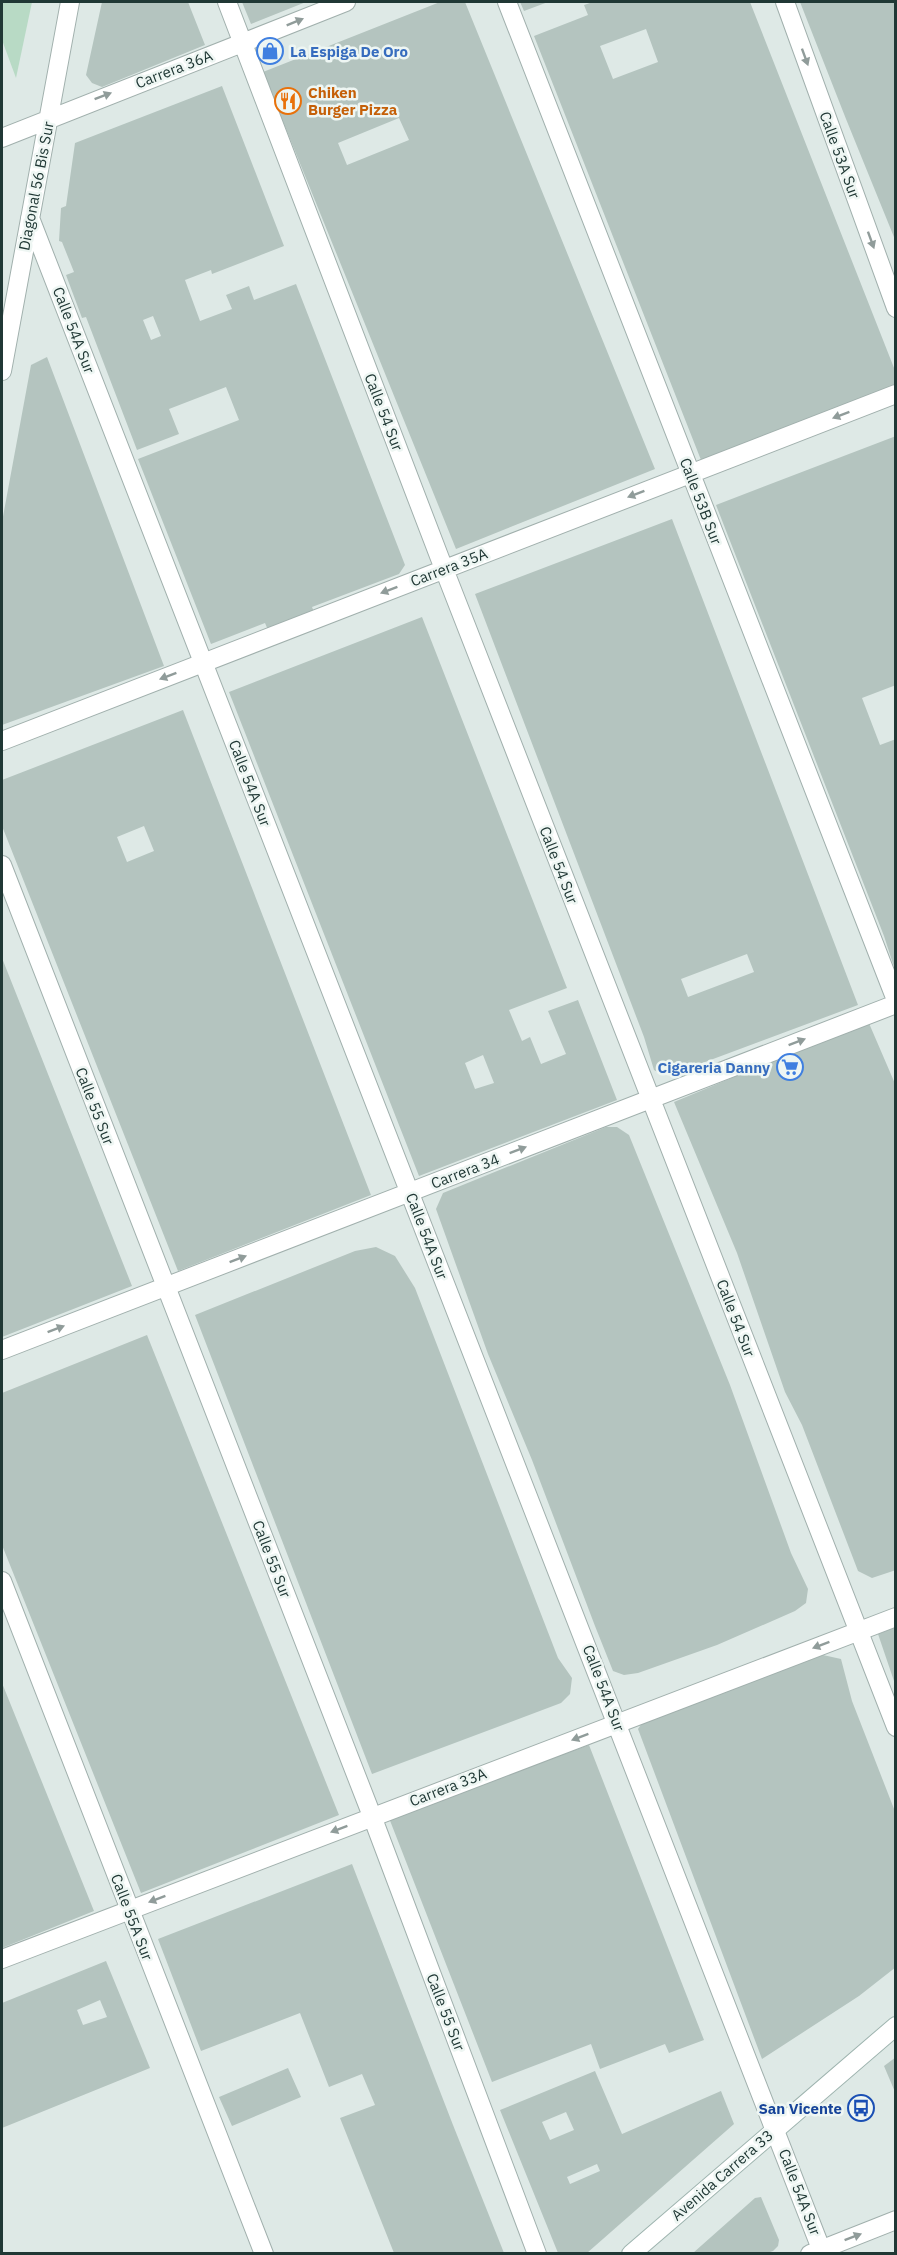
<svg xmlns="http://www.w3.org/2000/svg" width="897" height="2255" font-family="'IBM Plex Sans',sans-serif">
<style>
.green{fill:#b8dac5}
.building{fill:#b4c4bf;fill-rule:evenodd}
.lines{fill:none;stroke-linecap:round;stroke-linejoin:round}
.street-casing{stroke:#a1b0ad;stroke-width:20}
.secondary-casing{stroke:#9eb4af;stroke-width:20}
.street{stroke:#fff;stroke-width:18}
.secondary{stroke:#fff;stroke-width:18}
.oneway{fill:#909c9a}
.labels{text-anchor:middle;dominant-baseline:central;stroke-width:5;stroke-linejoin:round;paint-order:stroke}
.shop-label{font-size:15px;font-weight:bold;fill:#366cbe;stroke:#eef6f3;text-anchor:start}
.street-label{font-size:15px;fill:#203835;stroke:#eef6f3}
.food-label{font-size:15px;font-weight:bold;fill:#c56008;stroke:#eef6f3;text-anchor:start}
.transit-label{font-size:15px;font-weight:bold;fill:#164399;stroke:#eef6f3;text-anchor:end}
</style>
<rect width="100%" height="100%" fill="#dee9e6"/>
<path class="green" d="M2 2H32L16 78 2 40Z"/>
<path class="building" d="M102 2H188L205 45 102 87 92 83 86 75Z
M242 2H306L251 24Z
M440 2H465L655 469 456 549 263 72ZM399 118 409 140 347 165 338 143Z
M520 2H548L524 11Z
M593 2H750L896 373V385L701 460 534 36 588 15 584 5ZM646 29 658 62 613 79 600 46Z
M800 2H896V242L846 119Z
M222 86 284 246 212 274 211 270 185 280 200 321 232 309 226 295 249 286 254 300 296 284 405 565 399 574 312 607 314 612 268 630 265 623 211 644 138 459 239 420 226 387 169 409 179 434 137 450 86 317 82 318 66 275 74 272 62 242 59 241 61 208 66 206 75 143ZM153 316 161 336 151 340 143 320Z
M47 357 164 666 2 725V522L31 365Z
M896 436V685L862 698 880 745 896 739 895 970 884 936 716 505Z
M672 519 858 1005 689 1068 663 1075 654 1070 644 1037 475 594ZM747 954 754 972 688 997 681 979Z
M422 617 567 988 509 1010 522 1041 530 1037 541 1064 566 1054 548 1011 578 1000 617 1100 419 1176 229 692ZM483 1055 494 1083 475 1089 465 1063Z
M183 710 371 1195 178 1271 2 826V780ZM144 826 154 851 127 862 117 837Z
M2 958 132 1286 2 1337Z
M868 1021 896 1086V1570L872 1578 858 1571 802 1425 785 1392 737 1253 674 1102Z
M606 1127H617L629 1135 730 1385 791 1553 808 1589 806 1603 795 1611 717 1645 638 1673 624 1675 613 1671 595 1626 532 1460 488 1354 436 1209 443 1193Z
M376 1247 395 1256 415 1288 558 1658 572 1678 570 1694 561 1703 372 1774 195 1315 355 1251Z
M147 1335 339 1815 141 1893 2 1545V1393Z
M896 1627V1684H895L878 1634Z
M823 1655 841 1659 852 1701 896 1814V1967L859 1996 762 2059 638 1729 642 1723Z
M2 1683 94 1911 2 1948Z
M589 1745 704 2040 669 2053 665 2044 600 2069 591 2044 492 2082 389 1818Z
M352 1864 453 2125 504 2253H394L340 2118 375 2105 362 2074 329 2087 300 2013 201 2051 158 1939Z
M106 1961 150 2068 2 2128V2003ZM100 2000 107 2017 83 2025 77 2010Z
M896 2057V2092H895L884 2066Z
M288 2068 301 2097 232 2126 219 2097Z
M595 2071 622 2134 721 2091 734 2124 587 2253H558L500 2110ZM566 2112 574 2130 550 2140 542 2122ZM597 2164 600 2171 570 2184 567 2177Z
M761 2197 779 2240 778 2246 773 2251 767 2253H693L755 2198Z"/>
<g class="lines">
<defs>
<path id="street" d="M227 2 444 569 896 1727
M507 2 896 1000
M785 2 896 308
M2 138 346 2
M30 218 823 2254
M2 371 70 2
M2 741 896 394
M2 865 372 1816 537 2254
M2 1350 896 1004
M2 1581 264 2254
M2 1959 896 1617
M810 2254 896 2220"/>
<path id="secondary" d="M631 2254 896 2026"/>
</defs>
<use href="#street" class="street-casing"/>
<use href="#secondary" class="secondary-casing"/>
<use href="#street" class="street"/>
<use href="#secondary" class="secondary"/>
</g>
<defs><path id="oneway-solid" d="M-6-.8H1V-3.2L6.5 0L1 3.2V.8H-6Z" transform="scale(1.5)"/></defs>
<g class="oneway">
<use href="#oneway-solid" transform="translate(295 22) rotate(-22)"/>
<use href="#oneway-solid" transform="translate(805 57) rotate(70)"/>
<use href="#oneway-solid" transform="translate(103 96) rotate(-21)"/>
<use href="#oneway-solid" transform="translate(871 240) rotate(70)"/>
<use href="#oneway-solid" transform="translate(841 415) rotate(159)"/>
<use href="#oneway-solid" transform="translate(636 494) rotate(159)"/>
<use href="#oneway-solid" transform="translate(389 590) rotate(159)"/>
<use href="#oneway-solid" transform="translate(168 676) rotate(159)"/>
<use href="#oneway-solid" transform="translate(797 1042) rotate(-21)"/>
<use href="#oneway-solid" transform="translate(518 1150) rotate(-21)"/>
<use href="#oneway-solid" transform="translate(238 1259) rotate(-21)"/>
<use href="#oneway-solid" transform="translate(56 1329) rotate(-21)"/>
<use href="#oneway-solid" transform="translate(821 1645) rotate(159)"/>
<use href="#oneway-solid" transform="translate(580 1737) rotate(159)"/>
<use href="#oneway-solid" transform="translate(339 1829) rotate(159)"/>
<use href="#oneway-solid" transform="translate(157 1899) rotate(159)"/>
<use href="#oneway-solid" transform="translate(853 2237) rotate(-21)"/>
</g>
<defs>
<symbol id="shop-ring" viewBox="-11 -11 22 22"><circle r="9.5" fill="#eef6f3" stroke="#3f7fe0" stroke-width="1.5"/><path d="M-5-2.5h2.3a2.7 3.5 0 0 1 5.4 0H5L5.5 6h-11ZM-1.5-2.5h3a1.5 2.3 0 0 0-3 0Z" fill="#3f7fe0"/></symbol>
<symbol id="restaurant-ring" viewBox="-11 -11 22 22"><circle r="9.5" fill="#eef6f3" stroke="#e8710a" stroke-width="1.5"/><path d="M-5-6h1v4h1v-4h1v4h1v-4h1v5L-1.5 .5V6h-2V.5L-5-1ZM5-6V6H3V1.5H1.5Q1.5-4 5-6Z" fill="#e8710a"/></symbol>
<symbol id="supermarket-ring" viewBox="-11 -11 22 22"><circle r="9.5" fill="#eef6f3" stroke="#3f7fe0" stroke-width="1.5"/><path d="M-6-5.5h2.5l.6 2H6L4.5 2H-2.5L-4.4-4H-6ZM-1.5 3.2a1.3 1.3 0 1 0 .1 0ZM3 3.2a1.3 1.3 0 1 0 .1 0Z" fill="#3f7fe0"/></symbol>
<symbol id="bus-ring" viewBox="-11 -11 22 22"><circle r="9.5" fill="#eef6f3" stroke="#1a4fb4" stroke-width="1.5"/><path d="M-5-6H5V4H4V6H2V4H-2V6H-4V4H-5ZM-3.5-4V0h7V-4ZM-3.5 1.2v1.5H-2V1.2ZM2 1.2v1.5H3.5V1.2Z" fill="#1a4fb4"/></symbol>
</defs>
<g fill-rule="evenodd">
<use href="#shop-ring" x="255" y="36" width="30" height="30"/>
<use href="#restaurant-ring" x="273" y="86" width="30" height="30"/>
<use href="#supermarket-ring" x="775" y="1052" width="30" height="30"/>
<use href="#bus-ring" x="846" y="2093" width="30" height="30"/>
</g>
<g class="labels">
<g class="shop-label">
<text x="290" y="51">La Espiga De Oro</text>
<text x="770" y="1067" text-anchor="end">Cigareria Danny</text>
</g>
<g class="street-label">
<text transform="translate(174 69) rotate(-21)">Carrera 36A</text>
<text transform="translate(840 155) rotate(70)">Calle 53A Sur</text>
<text transform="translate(36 186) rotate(-79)">Diagonal 56 Bis Sur</text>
<text transform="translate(74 330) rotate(69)">Calle 54A Sur</text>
<text transform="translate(384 412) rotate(69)">Calle 54 Sur</text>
<text transform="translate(701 501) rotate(69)">Calle 53B Sur</text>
<text transform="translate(449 567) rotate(-21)">Carrera 35A</text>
<text transform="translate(250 783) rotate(69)">Calle 54A Sur</text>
<text transform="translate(559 865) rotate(69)">Calle 54 Sur</text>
<text transform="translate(95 1106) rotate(69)">Calle 55 Sur</text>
<text transform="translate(465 1171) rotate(-21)">Carrera 34</text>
<text transform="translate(427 1236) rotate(69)">Calle 54A Sur</text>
<text transform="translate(736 1318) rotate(69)">Calle 54 Sur</text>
<text transform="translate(272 1559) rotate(69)">Calle 55 Sur</text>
<text transform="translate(604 1688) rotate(69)">Calle 54A Sur</text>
<text transform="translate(448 1787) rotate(-21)">Carrera 33A</text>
<text transform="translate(132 1917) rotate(69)">Calle 55A Sur</text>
<text transform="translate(446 2012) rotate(69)">Calle 55 Sur</text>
<text transform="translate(722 2175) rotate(-41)">Avenida Carrera 33</text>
<text transform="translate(800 2192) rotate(69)">Calle 54A Sur</text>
</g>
<g class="food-label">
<text x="308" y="92">Chiken<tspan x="308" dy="17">Burger Pizza</tspan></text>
</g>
<g class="transit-label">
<text x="842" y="2108">San Vicente</text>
</g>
</g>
<rect width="897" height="2255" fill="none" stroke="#203835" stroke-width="6"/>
</svg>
